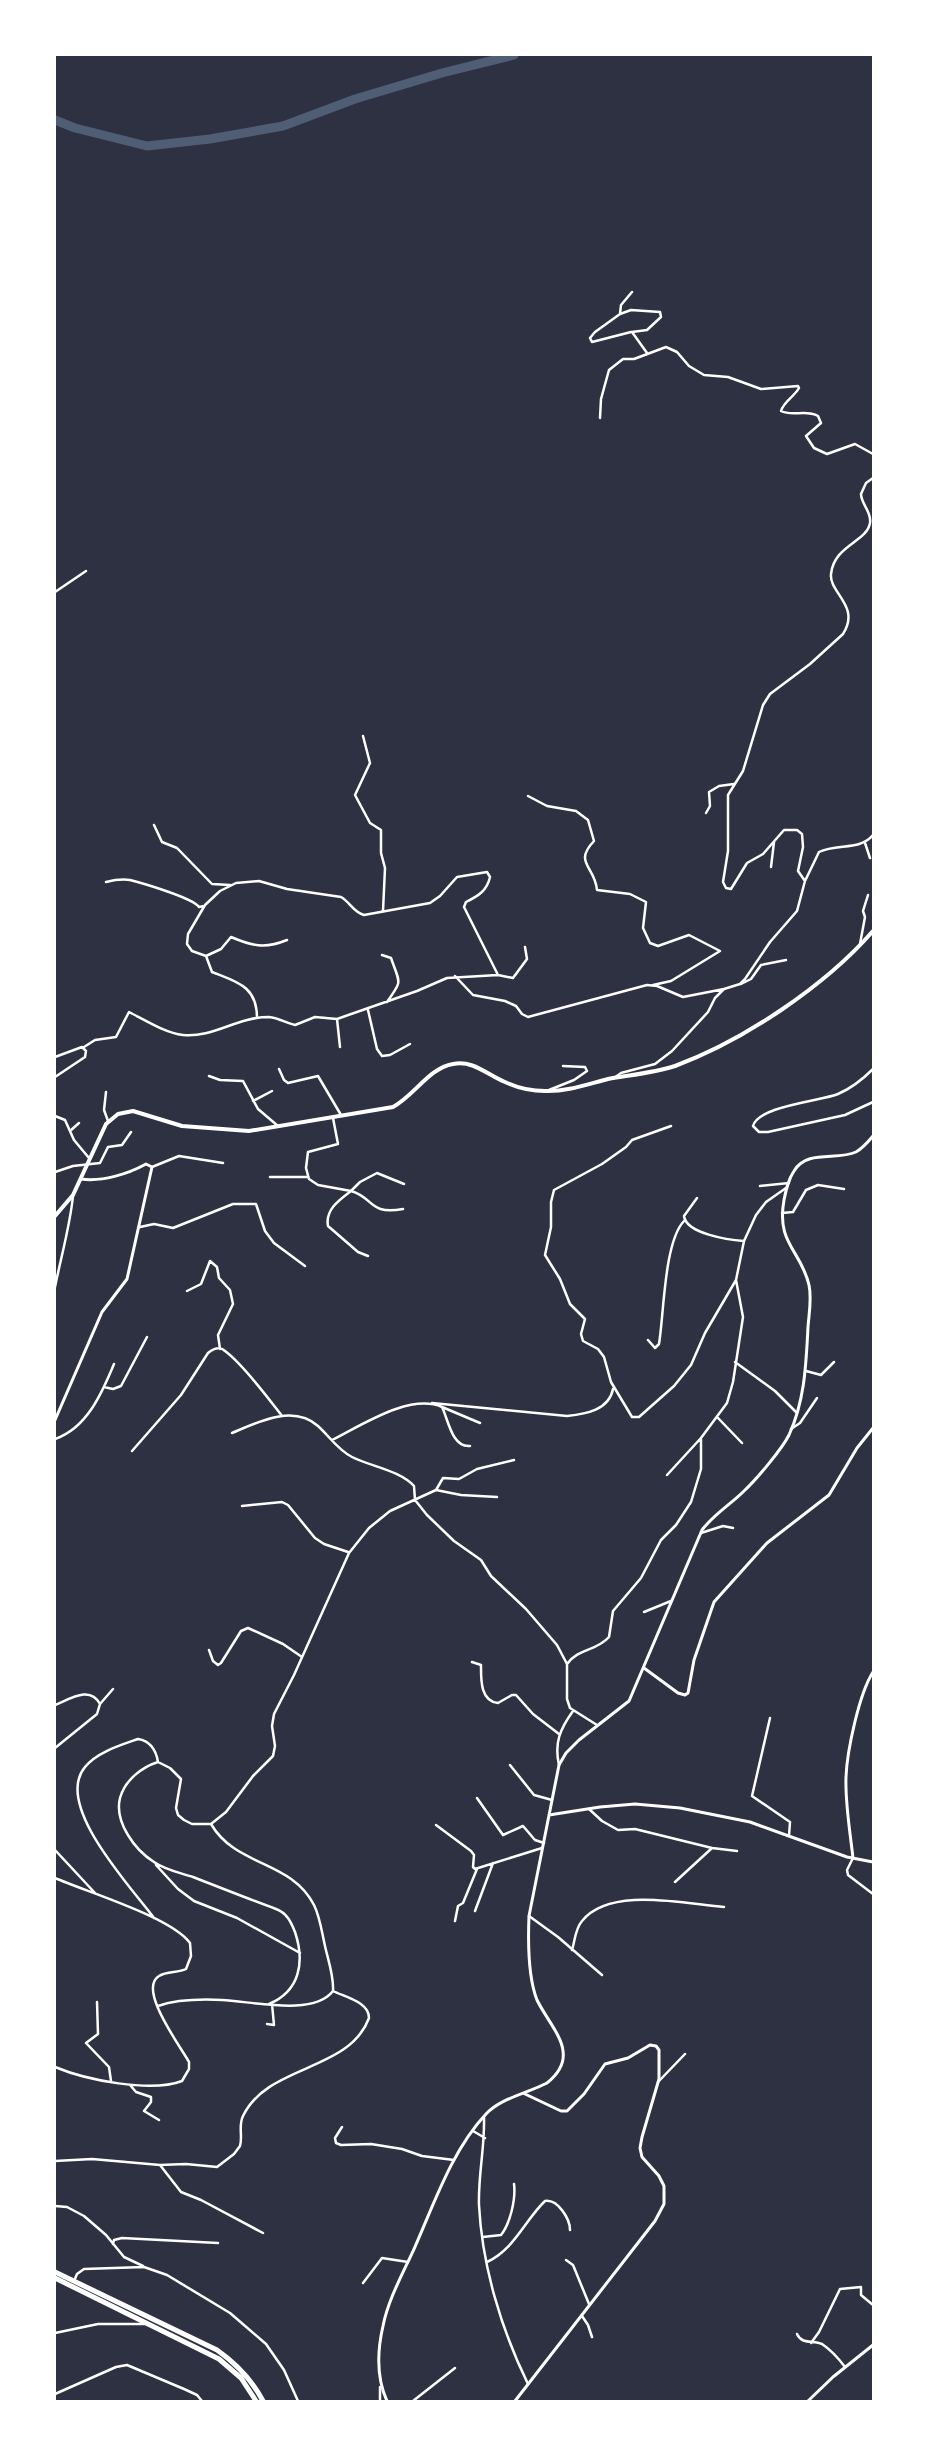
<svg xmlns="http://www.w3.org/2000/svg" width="928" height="2456" font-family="'Fira Sans',sans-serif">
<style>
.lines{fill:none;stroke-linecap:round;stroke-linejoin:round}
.river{stroke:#4f5d75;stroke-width:9}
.minor{stroke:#fff;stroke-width:2.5}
.tertiary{stroke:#fff;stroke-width:3}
.secondary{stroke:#fff;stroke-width:4}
.motorway{stroke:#fff;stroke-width:5}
</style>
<rect width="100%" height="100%" fill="#2d3142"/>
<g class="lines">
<path class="river" d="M55 120 75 128 147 146 210 139 283 126 355 99 442 73 514 55"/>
<path class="minor" d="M632 292 621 305 620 314 631 310 660 312 661 317 647 330 632 332 647 353
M620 314 595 332 590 338 592 342 631 332
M600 418 601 399 609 370 623 359H634L666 347 677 352 689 366 704 375 728 377 761 389 798 386 799 388C794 397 784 401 781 411 792 417 806 409 818 416L821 423 806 436 814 448 827 454 855 444 873 454
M55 592 86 571
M363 736 370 763 355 795 370 823 381 830V853L385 868 383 911
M528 796 547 806 576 811 588 820 594 841C573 863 595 866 597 890L630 894 646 902 643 928 650 943 658 946 689 935 720 951 671 981 653 985
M706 813 710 806 709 792 719 786 734 784
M154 825 162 842 177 848 212 884 230 885
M865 843 870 858
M771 867 774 842
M805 881 798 871 803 847 802 834 797 830H784L763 854 747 863 731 889 726 888 723 882 728 851V795L743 771 763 705 770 694 810 664 843 634C861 606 829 593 831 574 834 545 867 542 870 523 872 512 861 504 861 494L866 483 873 478
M106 882C114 880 122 879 130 880 142 883 193 898 199 907L204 906
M860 944 865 917 863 911 868 895
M382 955 391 958C400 984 403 980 387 1002
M206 956 221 949 231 937C252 946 265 949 287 940
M455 976 473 995 505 1001 516 1006 522 1014 528 1017 647 985 657 986 683 997 724 989
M741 984 751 979 761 965 786 960
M368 1010 377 1049 382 1056 390 1055 410 1044
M257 1018C257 986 237 982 212 972L206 956 192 951 187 944 188 934 205 905 220 891 236 883 259 881 287 889 341 897C350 902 353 912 364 915L430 903 440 896 457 877 487 872 490 877C487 891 478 896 466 902L464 907 498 975
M337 1019 340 1047
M84 1047 95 1040 116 1037 129 1012C145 1020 165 1033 183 1035 213 1038 237 1017 269 1017 279 1018 286 1023 295 1025L315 1017 337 1019 417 991 447 978 498 975 513 978 527 959 525 947
M55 1057 82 1047 86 1051 85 1057 55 1077
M279 1069 284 1080 288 1083 318 1076 341 1115
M873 1069C863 1079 852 1088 838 1094 821 1101 758 1106 753 1126L759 1132H768L845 1115 873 1102
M209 1076 220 1080 243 1081 258 1109 278 1126
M614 1078 621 1073 655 1064 672 1051 708 1012 715 998 724 989 740 984 745 979 770 942 797 911 805 881 819 852C837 843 860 851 873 835
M549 1090 574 1080 587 1071 585 1067 563 1066
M106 1092 104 1110 108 1121
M253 1101 272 1091
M55 1116 65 1120 74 1140 89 1158
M333 1118 338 1144 308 1152 306 1168 309 1179 318 1185 351 1191 360 1182 377 1173 404 1184
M671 1126 632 1140 626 1147 602 1164 554 1190 551 1202V1227L545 1255 560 1279 570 1304 585 1319 581 1334 583 1341 598 1349 604 1357 611 1382 632 1417H639L674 1386 691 1365 705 1333 736 1280
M70 1131 79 1123
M152 1167 179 1156 223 1163
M55 1172 73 1166 100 1163 108 1147 122 1145 131 1132
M270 1177H308
M760 1186 789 1183
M697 1198 684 1216C686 1234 730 1240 744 1241
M782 1213 793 1212 806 1190 818 1185 844 1189
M140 1227 154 1224 173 1228 233 1204H256L265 1231 274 1243 305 1266
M368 1256 358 1252 328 1226C325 1210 339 1200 351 1191 375 1198 368 1215 403 1209
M55 1287C61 1257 70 1226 73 1196
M187 1291 201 1284 210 1261 217 1267 219 1278 230 1290 233 1304 218 1335 220 1349
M648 1340 655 1348 659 1344C664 1314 664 1242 684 1221
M735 1362 775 1391 796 1412
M806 1371 821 1375 834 1362
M104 1387 113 1389 121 1386 147 1337
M432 1403 567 1416C586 1414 609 1410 613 1389
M442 1407 480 1423
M718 1418 742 1443
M791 1429 800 1423 817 1398
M232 1433C258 1422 293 1404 318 1426 330 1437 338 1450 352 1457 372 1467 399 1470 414 1486L415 1500 427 1515 454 1541 481 1560 491 1576 526 1609 557 1645 567 1664V1699L570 1708 597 1725
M55 1439C87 1428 102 1393 114 1364
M332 1440C362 1425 410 1393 442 1407 448 1419 452 1448 470 1446
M132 1451 181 1395 208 1353C213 1349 220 1346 225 1351 243 1364 268 1398 282 1416
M667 1475 701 1438 727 1403 733 1382 743 1317 736 1280 744 1241 756 1215 766 1202 786 1188
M436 1490 461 1495 497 1497
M242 1506 282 1502 288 1505 315 1538 324 1544 348 1552
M701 1533 723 1526 733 1528
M644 1612 671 1601
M209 1650 213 1661 218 1665 221 1663 241 1631 248 1628 283 1644 302 1657
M472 1662 481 1665C481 1679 480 1701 498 1703L512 1695H516L533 1714 559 1734
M567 1664C577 1649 597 1651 609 1637L613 1611 641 1578 661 1540 676 1525 691 1502 701 1469V1438
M55 1705C70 1699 90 1685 100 1704
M770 1718 752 1796 790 1822 789 1836
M55 1748 97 1714 100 1704 113 1689
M510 1765 534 1795 552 1800
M559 1765C554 1743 560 1729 573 1711
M477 1798 503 1835 523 1826 535 1840 544 1843
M589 1809 602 1821 618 1830 635 1829 712 1848 675 1882
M436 1825 471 1851 474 1855 473 1867 475 1869 542 1848
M712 1848 737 1851
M55 1850 95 1893
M853 1858 847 1870 848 1875 873 1894
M156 1865 178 1889 194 1901 237 1918 300 1953
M55 1878C87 1892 171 1917 190 1943L191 1956 186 1969C178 1973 167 1971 159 1976 137 1989 181 2047 189 2062V2069L182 2081C151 2093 86 2080 55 2067
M475 1911 493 1863
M529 1916 558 1937 602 1975
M154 1918C132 1888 53 1805 85 1767 97 1752 121 1745 138 1739 151 1741 156 1750 158 1762
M455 1921 458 1906 463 1903 477 1869
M572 1950C575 1941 575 1929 582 1921 610 1886 685 1904 724 1907
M97 2002 98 2034 86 2043 109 2067 111 2081
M269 2004C300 1991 305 1962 295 1932 291 1922 287 1913 276 1909 249 1899 221 1888 193 1877 181 1873 165 1870 154 1862 135 1850 114 1822 120 1798 125 1780 142 1767 158 1762L170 1768 181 1779 176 1808 178 1815 184 1820 192 1824H211L226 1812 253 1776 273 1756 275 1746 272 1726 274 1714 294 1675 349 1553 369 1528 390 1511 436 1490 443 1478 459 1479 477 1469 514 1460
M158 2006C178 1999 201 1999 222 2000 251 2001 313 2017 333 1991 334 1976 328 1960 325 1946 322 1933 320 1917 314 1905 291 1860 236 1867 211 1824
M267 2024 274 2025 272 2004
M658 2082 685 2054
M130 2085 136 2092 151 2097V2102L144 2111 159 2120
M484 2117C485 2147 478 2175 479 2205 482 2265 501 2329 528 2384
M342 2127 335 2138 336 2143 341 2145 371 2144 402 2149 422 2156 454 2160
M473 2131 485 2138
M55 2161 92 2159 160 2165 186 2164 217 2167 234 2154 240 2146C243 2136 238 2126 243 2116 268 2064 349 2072 369 2018 369 2002 345 1997 333 1991
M160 2165 181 2192 201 2200 263 2233
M55 2206 67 2207 84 2216 106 2235 124 2257 143 2266
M483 2237 501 2235C510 2224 516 2199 514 2184
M113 2244 114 2240 122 2238 218 2243
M566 2260 573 2265 589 2304
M487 2262C514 2250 525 2220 545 2201 558 2199 570 2219 570 2230
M74 2281 77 2274 84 2269 144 2267 167 2275 230 2313 266 2344 284 2370 298 2401
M363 2283 382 2258 408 2262
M582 2316 588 2325 592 2337
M55 2333 98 2324H145
M797 2334C802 2345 813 2340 822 2344 831 2350 839 2359 845 2367
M811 2343 819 2332 840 2289 861 2287V2295L873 2305
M55 2394 116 2367 127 2365 184 2389 197 2395 202 2401
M380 2401V2387
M413 2401 455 2368"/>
<path class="tertiary" d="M55 1420 102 1312 127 1279 152 1167 146 1164C128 1174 102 1182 81 1179
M644 1668 678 1693 685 1695 688 1693 694 1660 714 1602 767 1543 829 1495 857 1448 873 1428
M549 1815 600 1807 635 1804 680 1808 750 1822 847 1857 873 1862
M853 1858C850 1831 845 1803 846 1777 847 1751 859 1694 873 1672
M387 2401C376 2377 377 2352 383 2326 388 2300 403 2273 414 2249 434 2204 452 2150 486 2114 501 2098 528 2093 547 2083 557 2075 565 2065 563 2051 562 2036 544 2015 537 2000 528 1977 528 1940 529 1916L559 1765 566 1753 579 1740 629 1701 702 1530C714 1514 730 1505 744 1491 756 1480 782 1449 789 1435 805 1400 806 1364 808 1327 809 1313 812 1299 809 1285 801 1250 776 1244 784 1200 786 1190 788 1180 794 1171 807 1149 837 1161 856 1152 863 1148 868 1142 873 1136
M515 2401 655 2221 664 2204V2186L659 2176 642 2157 640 2148 642 2137 659 2079V2050L656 2046 650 2045 628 2058 605 2064 584 2094 567 2111H561L525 2094
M808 2401 833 2377 873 2345"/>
<path class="secondary" d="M55 1216 73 1195 106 1124 118 1114 133 1111 182 1126 249 1131 393 1107C414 1096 429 1068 453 1064 474 1060 487 1075 505 1082 518 1088 531 1091 545 1091 566 1092 588 1084 608 1079 630 1075 653 1073 675 1066 743 1041 825 986 873 931"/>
<path class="motorway" d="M55 2272 217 2350C237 2364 252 2380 263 2401
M55 2278 219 2359 241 2378 256 2401"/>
</g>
<rect width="928" height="2456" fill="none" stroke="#ffffff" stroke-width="112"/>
</svg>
